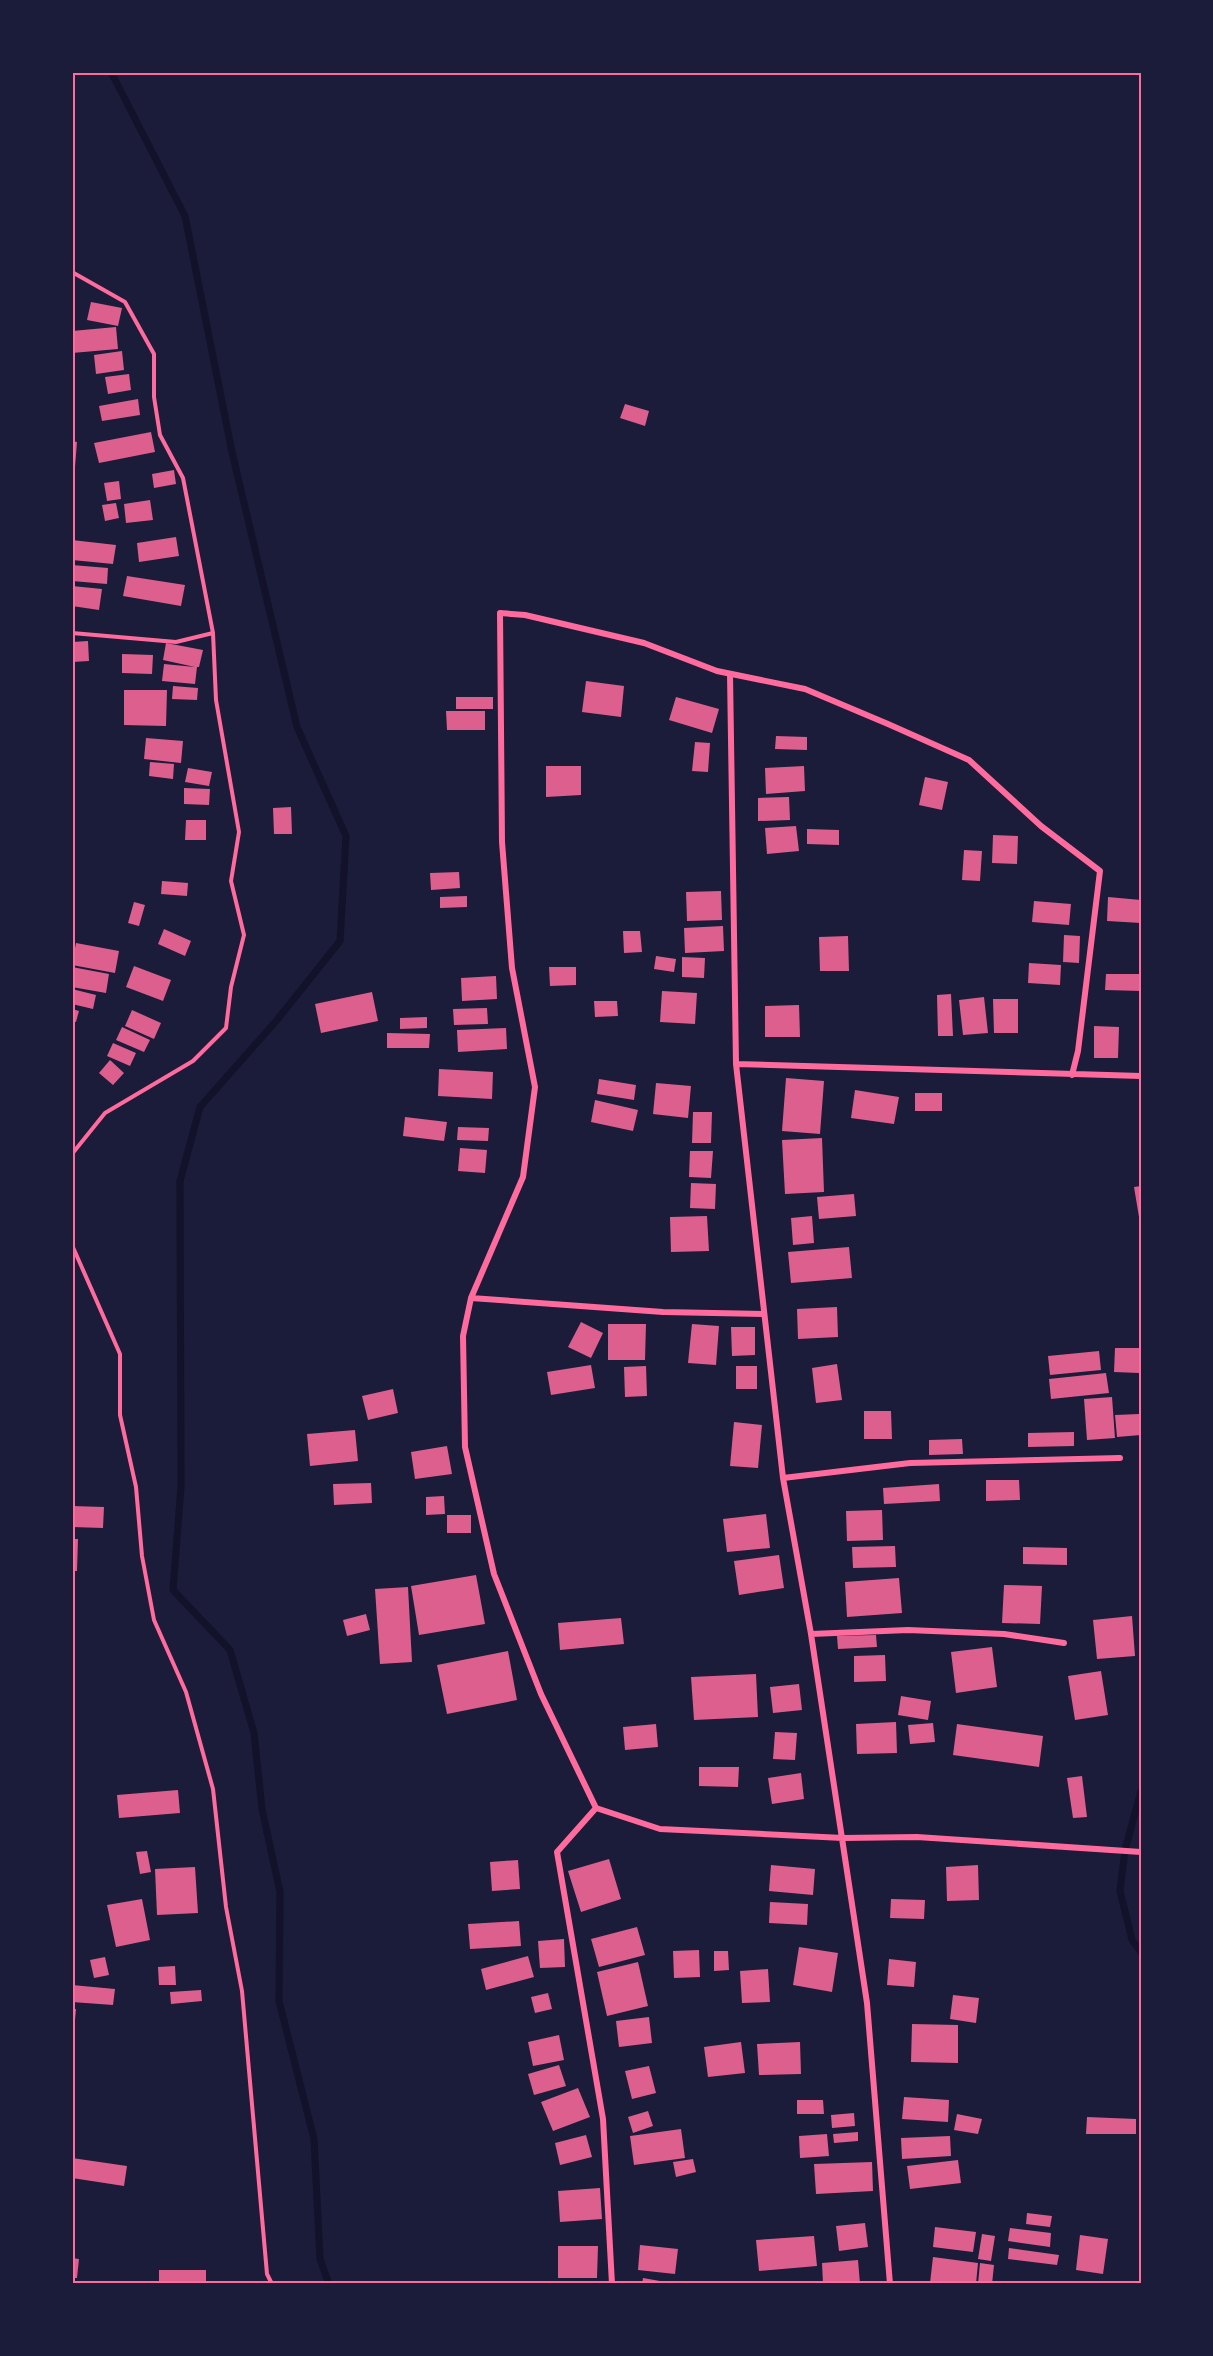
<svg xmlns="http://www.w3.org/2000/svg" width="1213" height="2356" font-family="Lora,serif">
<style>
.lines{fill:none;stroke-linecap:round;stroke-linejoin:round}
.stream{stroke:#12122b;stroke-width:7}
.building{fill:#dd5f8e}
.path{stroke:#ff6b9d;stroke-width:4}
.minor{stroke:#ff6b9d;stroke-width:6}
.neatline{fill:none;stroke:#ff6b9d;stroke-width:2}
</style>
<rect width="100%" height="100%" fill="#1b1b3a"/>
<g class="lines">
<path class="stream" d="M111 72 185 216 232 452 297 727 346 836 340 941 277 1020 200 1107 180 1181 181 1486 173 1590 230 1650 254 1733 262 1809 280 1892 279 2001 314 2139 320 2259 329 2284
M1141 1791 1125 1850 1120 1891 1132 1940 1141 1952"/>
</g>
<path class="building" d="M91 302 122 308 118 326 87 320Z
M116 327 118 349 72 353V331Z
M122 351 124 370 96 374 94 355Z
M129 374 131 390 108 394 105 377Z
M138 399 140 415 102 421 99 406Z
M625 404 649 411 645 426 620 418Z
M151 432 155 452 99 463 94 443Z
M72 441 77 442 75 467H72Z
M174 470 176 484 154 488 152 474Z
M119 481 121 499 107 501 104 483Z
M150 500 153 520 126 523 124 504Z
M116 503 119 518 105 521 102 505Z
M176 537 179 556 139 562 137 543Z
M72 540 116 545 113 564 72 560Z
M72 565 108 568 107 584 72 581Z
M127 576 185 585 181 606 123 596Z
M72 586 102 589 99 610 72 606Z
M88 641 89 661 72 662V642Z
M166 643 203 650 199 667H197L195 684 162 681 164 664 195 667 163 660Z
M122 654 153 655 152 674 122 673Z
M586 681 624 686 621 717 582 712Z
M173 686 198 688 197 700 172 699Z
M124 690H167L166 726 124 725Z
M456 697H493V709H456Z
M676 697 719 709 712 733 669 720Z
M446 711H485V730H447Z
M776 736 807 737V750L775 749Z
M146 738 183 741 181 763 144 759Z
M695 742 710 743 708 772 692 771Z
M150 762 174 764 173 779 149 776Z
M546 766H581V795L546 797Z
M804 766 805 791 766 794 765 768Z
M188 768 212 772 209 786 185 782Z
M925 777 948 782 942 810 919 805Z
M184 788 210 789 209 805 184 804Z
M789 797 790 820 758 821V798Z
M291 807 292 834H274L273 808Z
M186 820H206V840H185Z
M796 826 799 851 767 854 765 828Z
M807 829 839 830V845L807 844Z
M993 835 1018 836 1017 864 992 863Z
M964 850 982 851 980 881 962 880Z
M459 872 460 888 431 890 430 873Z
M162 881 188 883 187 896 161 894Z
M721 891 722 920 687 921 686 892Z
M467 896V907L440 908V897Z
M1108 897 1141 900V923L1107 921Z
M1034 901 1071 904 1069 925 1032 922Z
M134 902 145 905 139 926 128 923Z
M723 926 724 951 685 953 684 928Z
M164 929 191 941 185 956 158 944Z
M623 931H640L642 952 624 953Z
M1064 935 1080 936 1079 963 1063 962Z
M848 936 849 971H820L819 937Z
M76 943 119 951 115 973 72 965Z
M656 956 676 959 674 972 654 969Z
M682 957 705 958 704 978 682 977Z
M1029 963 1061 965 1060 985 1028 983Z
M134 966 171 980 163 1001 126 987Z
M72 967 109 974 106 993 72 987Z
M549 967H576V985L550 986Z
M1106 974H1141V991L1105 990Z
M496 976 497 999 462 1001 461 978Z
M72 989 96 995 93 1009 72 1004Z
M662 991 697 993 695 1024 660 1022Z
M372 992 378 1021 321 1033 315 1004Z
M951 994 953 1036H938L937 995Z
M984 997 988 1033 963 1035 959 1000Z
M993 999H1018V1033H994Z
M594 1001H617L618 1016 595 1017Z
M799 1005 800 1037H765V1006Z
M487 1008 488 1024 454 1025 453 1009Z
M72 1009 79 1011 76 1022 72 1021Z
M132 1010 161 1023 154 1039 125 1026Z
M427 1017V1028L400 1029V1018Z
M1094 1026 1119 1027 1118 1058H1094Z
M122 1027 150 1040 144 1052 116 1040Z
M506 1028 507 1049 458 1052 457 1030Z
M387 1033 430 1034 429 1048H387Z
M113 1043 136 1053 130 1066 107 1056Z
M110 1060 124 1073 113 1085 99 1073Z
M439 1069 493 1072 492 1099 438 1096Z
M786 1078 824 1081 820 1134 782 1131Z
M599 1079 636 1085 634 1100 597 1094Z
M656 1083 691 1086 688 1118 653 1114Z
M855 1090 899 1097 894 1124 851 1118Z
M915 1093H942V1111H915Z
M595 1100 638 1110 633 1131 591 1122Z
M693 1112H712L711 1143H692Z
M405 1117 447 1122 444 1141 403 1136Z
M458 1127 489 1128 488 1141 457 1140Z
M822 1138 824 1192 785 1194 782 1140Z
M460 1148 487 1150 485 1173 458 1171Z
M690 1151H713L711 1178 689 1177Z
M691 1183 716 1184 715 1209 690 1208Z
M1141 1186V1217H1139L1134 1187Z
M854 1194 856 1216 819 1219 817 1197Z
M707 1216 709 1251 671 1252 670 1217Z
M812 1216 814 1243 793 1245 791 1218Z
M849 1247 852 1278 791 1283 788 1252Z
M837 1307 838 1337 798 1339 797 1309Z
M581 1322 603 1333 591 1358 568 1347Z
M608 1324H646L645 1360H608Z
M692 1324 719 1326 716 1365 688 1363Z
M731 1327H755V1355L732 1356Z
M1115 1348H1139V1373L1114 1372Z
M1099 1351 1101 1370 1050 1375 1048 1356Z
M837 1364 842 1400 816 1403 812 1368Z
M591 1365 595 1388 551 1395 547 1372Z
M646 1366 647 1396 625 1397 624 1367Z
M736 1366H757V1389H736Z
M1106 1373 1109 1393 1051 1399 1049 1379Z
M393 1389 398 1413 368 1420 362 1396Z
M1112 1397 1115 1438 1087 1440 1084 1399Z
M864 1411H891L892 1439H864Z
M1139 1414 1141 1435 1117 1437 1115 1415Z
M734 1422 762 1425 758 1468 730 1466Z
M355 1430 358 1461 310 1466 307 1434Z
M1074 1432V1446L1028 1447V1433Z
M962 1439 963 1454 929 1455V1440Z
M447 1446 452 1474 415 1479 411 1452Z
M986 1480H1019L1020 1500 986 1501Z
M371 1483 372 1503 334 1505 333 1484Z
M939 1484 940 1501 884 1504 883 1488Z
M444 1496 445 1514 426 1515V1497Z
M72 1506 104 1507 103 1528 72 1527Z
M882 1510 883 1540 847 1541 846 1511Z
M766 1514 770 1548 727 1552 723 1519Z
M447 1515H471V1533H447Z
M72 1539H78L77 1571H72Z
M895 1546 896 1567 853 1568 852 1547Z
M1023 1547 1067 1548V1565L1023 1564Z
M779 1555 784 1588 739 1595 734 1561Z
M476 1575 485 1624 419 1635 411 1586Z
M899 1578 902 1613 847 1617 845 1582Z
M1004 1585 1042 1586 1040 1624 1002 1623Z
M408 1587 412 1662 380 1664 375 1589Z
M366 1614 370 1630 347 1636 343 1620Z
M1132 1616 1135 1656 1097 1659 1093 1620Z
M621 1618 624 1644 560 1650 558 1623Z
M876 1635 877 1647 838 1649 837 1636Z
M992 1647 997 1687 956 1693 951 1652Z
M508 1651 517 1700 447 1714 437 1665Z
M885 1655 886 1681 854 1682V1656Z
M1101 1671 1108 1715 1075 1720 1068 1676Z
M756 1674 758 1717 694 1720 691 1677Z
M799 1684 802 1710 773 1713 770 1687Z
M901 1696 931 1701 928 1720 898 1715Z
M896 1722 897 1753 857 1754 856 1724Z
M933 1723 935 1742 910 1744 908 1725Z
M656 1724 658 1747 625 1750 623 1727Z
M957 1724 1043 1736 1039 1767 953 1755Z
M775 1732 797 1733 795 1760 773 1759Z
M699 1767H739L738 1787 699 1786Z
M801 1773 804 1799 772 1804 768 1778Z
M1082 1776 1087 1817 1073 1818 1067 1778Z
M178 1790 180 1813 119 1818 117 1795Z
M147 1851 151 1872 140 1874 136 1852Z
M609 1859 621 1899 581 1912 568 1871Z
M518 1860 520 1889 492 1891 490 1862Z
M771 1865 815 1869 813 1895 769 1891Z
M978 1865 979 1900 947 1901 946 1867Z
M195 1867 198 1913 157 1915 155 1869Z
M142 1899 150 1940 116 1947 107 1905Z
M891 1899 925 1900 924 1919 890 1918Z
M770 1902 808 1904 807 1925 769 1923Z
M519 1921 521 1946 470 1949 468 1924Z
M637 1927 645 1955 599 1967 591 1939Z
M564 1939 565 1967 540 1968 538 1941Z
M799 1947 838 1953 832 1992 793 1985Z
M699 1950 700 1977 674 1978 673 1951Z
M714 1951H728L729 1970 714 1971Z
M528 1956 534 1977 486 1990 481 1969Z
M105 1957 109 1975 94 1978 90 1960Z
M889 1959 916 1962 914 1987 887 1985Z
M638 1962 648 2006 607 2016 597 1972Z
M175 1966 176 1985H159L158 1967Z
M768 1969 770 2002 742 2003 740 1971Z
M72 1985 115 1989 113 2005 72 2002Z
M201 1990 202 2001 171 2004 170 1992Z
M548 1993 552 2009 535 2013 531 1997Z
M953 1995 979 1998 976 2023 950 2019Z
M72 2009H76L74 2031H72Z
M649 2017 652 2043 619 2047 616 2021Z
M912 2024 958 2025V2063L911 2062Z
M559 2035 564 2060 533 2066 528 2042Z
M741 2042 745 2073 708 2077 704 2047Z
M800 2042 801 2074 759 2075 757 2044Z
M559 2065 566 2086 534 2095 528 2074Z
M649 2066 656 2093 632 2099 625 2071Z
M578 2088 590 2117 553 2131 541 2102Z
M904 2097 949 2100 948 2122 902 2119Z
M797 2100H823L824 2114H797Z
M648 2111 653 2126 633 2133 628 2117Z
M854 2113 855 2126 832 2128 831 2115Z
M957 2114 982 2119 978 2134 954 2130Z
M1087 2117 1136 2119V2134H1086Z
M681 2129 685 2158 634 2165 630 2136Z
M858 2132V2141L834 2143 833 2134Z
M827 2134 829 2156 800 2158 799 2136Z
M586 2135 592 2157 560 2165 555 2143Z
M950 2136 951 2156 902 2159 901 2138Z
M72 2158 127 2166 124 2186 72 2178Z
M693 2159 696 2172 676 2177 673 2162Z
M958 2160 961 2183 910 2189 907 2166Z
M872 2162 873 2191 816 2194 814 2164Z
M600 2188 602 2219 560 2222 558 2191Z
M1027 2213 1052 2216 1050 2227 1026 2224Z
M865 2223 868 2247 839 2251 836 2226Z
M935 2227 976 2232 973 2252 933 2247Z
M1010 2228 1051 2233 1050 2247 1008 2241Z
M982 2234 995 2236 991 2261 978 2259Z
M1080 2235 1108 2239 1103 2274 1076 2270Z
M814 2236 817 2266 759 2271 756 2240Z
M640 2245 678 2249 675 2274 638 2270Z
M558 2246H598L597 2278H558Z
M1009 2248 1059 2255 1057 2265 1008 2259Z
M933 2257 978 2263 976 2284 930 2283Z
M72 2258 79 2259 77 2278H72Z
M858 2260 860 2284H823L822 2263Z
M980 2263 994 2265 992 2284H978Z
M159 2270H206V2284H159Z
M643 2278 671 2283V2284H642Z"/>
<g class="lines">
<path class="path" d="M72 272 125 302 154 354V397L160 435 183 478 213 633 216 700 239 832 231 881 244 935 231 987 226 1028 193 1061 105 1113 72 1154
M72 633 176 642 213 633
M72 1245 120 1354V1415L136 1487 142 1556 154 1620 186 1692 213 1789 226 1907 242 1991 267 2274 272 2284"/>
<path class="minor" d="M730 674 736 1064 783 1478 811 1634 867 2003 890 2284
M736 1064 1141 1076
M471 1298 663 1312 764 1314
M783 1478 910 1463 1120 1458
M811 1634 908 1630 1004 1634 1064 1643
M596 1808 660 1829 843 1838 917 1837 1141 1852
M612 2284 603 2119 557 1852 596 1808 541 1694 494 1574 465 1447 463 1336 471 1298 523 1177 535 1087 512 968 502 842 500 613 525 615 644 643 717 671 805 689 888 724 969 760 1041 826 1100 871 1078 1051 1072 1075"/>
</g>
<rect width="1213" height="2356" fill="none" stroke="#1b1b3a" stroke-width="147"/>
<rect x="74" y="74" width="1066" height="2208" class="neatline"/>
</svg>
